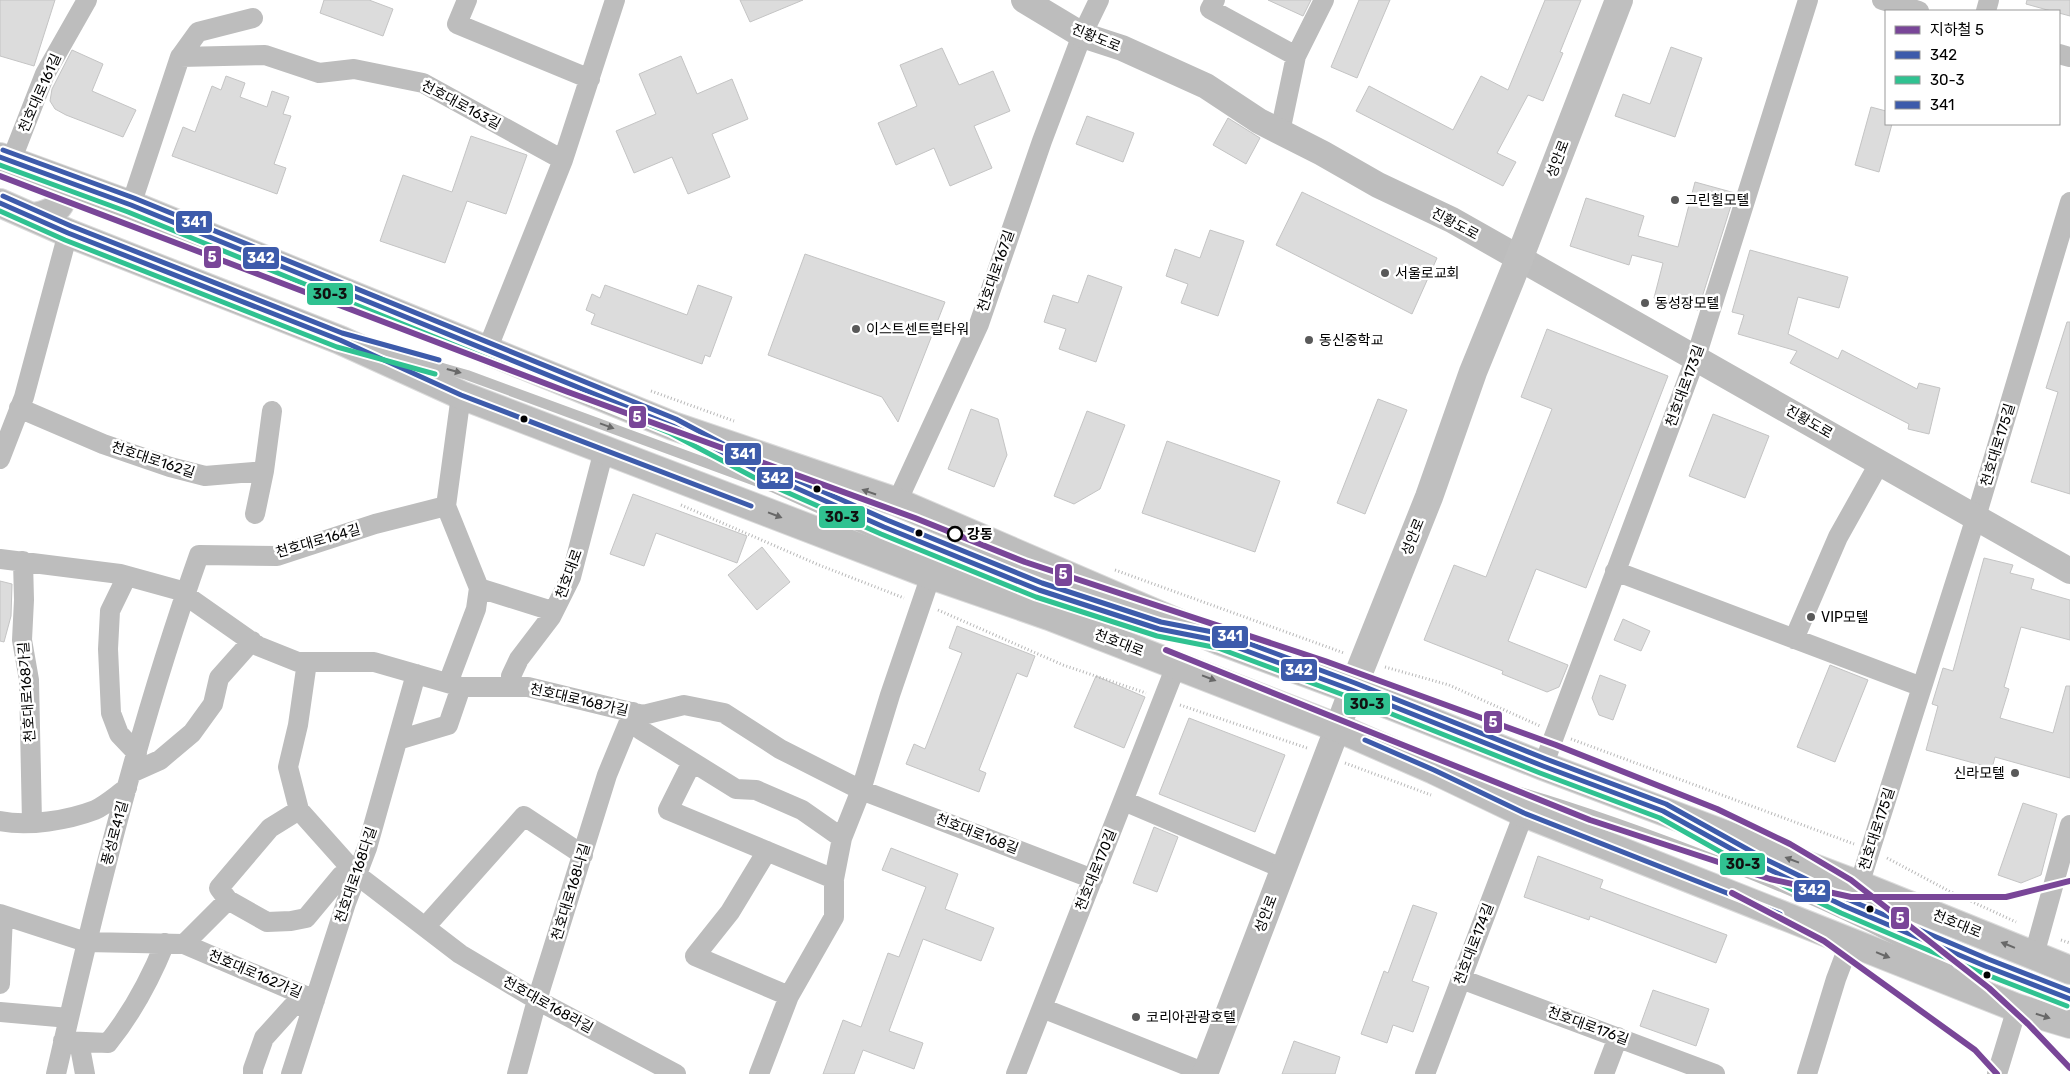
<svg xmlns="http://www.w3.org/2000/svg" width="2070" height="1074" font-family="Rubik,'Noto Sans KR',sans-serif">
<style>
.building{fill:#dcdcdc;stroke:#c4c4c4}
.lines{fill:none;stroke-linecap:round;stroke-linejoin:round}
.primary-casing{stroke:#dbdbdb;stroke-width:30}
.path{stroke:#b8b8b8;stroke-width:3;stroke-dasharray:1 2.5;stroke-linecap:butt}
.service{stroke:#bdbdbd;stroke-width:10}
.minor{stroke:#bdbdbd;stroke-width:20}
.tertiary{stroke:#bdbdbd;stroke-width:26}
.secondary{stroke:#bfbfbf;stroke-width:28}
.primary{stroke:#bdbdbd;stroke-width:28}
.bus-1-casing{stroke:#fff;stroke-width:9}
.bus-2-casing{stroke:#fff;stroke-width:9}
.bus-3-casing{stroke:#fff;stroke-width:9}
.bus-1{stroke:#3d5bab;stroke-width:5}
.bus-2{stroke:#30c291;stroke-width:5}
.bus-3{stroke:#3d5bab;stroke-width:5}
.metro-1-casing{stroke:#fff;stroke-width:10}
.metro-1{stroke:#794698;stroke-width:6}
.oneway{fill:#686868}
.poi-dot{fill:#595959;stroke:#fff;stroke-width:2}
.bus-dot{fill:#000;stroke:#fff;stroke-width:2}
.stop-dot{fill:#fff;stroke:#000;stroke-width:2.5}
.labels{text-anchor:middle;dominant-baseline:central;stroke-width:5;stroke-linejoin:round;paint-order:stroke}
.street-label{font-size:14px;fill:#000;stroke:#fff}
.poi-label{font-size:14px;fill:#000;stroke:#fff;text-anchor:start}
.stop-label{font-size:14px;font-weight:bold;fill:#000;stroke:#fff;text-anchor:start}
.line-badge{stroke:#fff;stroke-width:2}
.badge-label{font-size:14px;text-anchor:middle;font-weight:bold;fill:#fff}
.pale-badge-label{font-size:14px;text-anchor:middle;font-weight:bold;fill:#111}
</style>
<rect width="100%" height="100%" fill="#fff"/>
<path class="building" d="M0 0H55L34 66 0 56Z
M324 0H369L393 9 383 36 320 13Z
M740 0H803L750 22Z
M1268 0H1311L1303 16Z
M1359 0H1390L1357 78 1331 67Z
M1545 0H1581L1560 52 1563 53 1543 101 1528 95 1497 153 1516 162 1503 186 1356 111 1369 86 1453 130 1481 76 1508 90Z
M2027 0H2070V16L2059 13V11H2051L2026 4Z
M1671 47 1702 58 1675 137 1615 116 1623 94 1650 104Z
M942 48 959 85 993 71 1010 111 974 126 992 168 950 186 934 148 896 165 878 123 917 106 900 65Z
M72 50 103 64 92 91 136 110 123 137 66 115 55 109 50 101 52 89Z
M681 56 697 94 732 79 748 119 712 134 730 177 688 194 672 157 634 173 616 131 656 114 639 74Z
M226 76 245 83 240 97 267 107 272 91 289 97 283 114 291 116 274 164 286 168 277 194 172 156 183 127 195 132 212 86 221 90Z
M1871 107 1886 111V124H1892L1879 172 1855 165Z
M1087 116 1134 133 1123 162 1076 144Z
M1228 118 1260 138 1246 164 1213 145Z
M471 136 527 155 506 214 467 201 445 263 380 241 403 175 452 192Z
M1695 182 1735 193 1698 310 1654 298 1663 263 1632 255 1629 265 1570 246 1586 198 1644 216 1638 236 1678 247Z
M1302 192 1437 258 1412 314 1276 245Z
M1210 230 1244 241 1218 316 1181 303 1188 284 1166 276 1175 249 1200 258Z
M1750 250 1848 277 1839 308 1798 297 1788 334 1838 359 1842 350 1917 389 1919 383 1940 388 1929 434 1908 429 1909 424 1790 363 1797 351 1738 334 1744 315 1732 312Z
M805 254 945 302 898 422 882 397 768 355Z
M1088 275 1122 287 1096 362 1059 349 1066 329 1044 322 1053 295 1078 303Z
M605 285 687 315 698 285 732 297 710 357 705 355 702 364 591 324 595 314 586 310 592 294 600 298Z
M2067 322H2070V494L2031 482 2058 392 2046 388Z
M1547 329 1668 376 1586 588 1536 569 1508 641 1568 665 1559 687 1547 692 1502 674 1503 671 1424 640 1454 565 1486 577 1552 409 1521 397Z
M1378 399 1407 410 1365 514 1337 503Z
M971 409 998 419 1007 455 994 487 948 469Z
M1087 411 1125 425 1100 489 1074 504 1054 496Z
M1713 414 1769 436 1745 498 1689 476Z
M1167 441 1280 481 1255 552 1142 513Z
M633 494 747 536 737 563 656 533 644 566 610 554Z
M762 547 790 582 757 610 728 575Z
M1984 558 2013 565 2010 573 2034 579 2031 589 2070 600V640L2021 627 2004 687 2009 689 2000 718 2053 733 2066 686H2070V778L1995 757 1992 768 1926 750 1938 706 1932 704 1943 668 1953 671Z
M0 581 12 584 11 616 4 642 0 641Z
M1623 619 1650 631 1641 651 1614 640Z
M957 626 1035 656 1027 677 1017 673 979 770 986 773 979 792 906 764 914 744 925 749 962 653 949 648Z
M1830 665 1868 680 1835 762 1797 747Z
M1600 675 1626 685 1613 720 1599 715 1592 698Z
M1096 676 1145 697 1124 748 1074 727Z
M1189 718 1285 755 1255 832 1159 794Z
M2023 803 2057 814 2041 875 2021 883 1998 875Z
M1154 827 1178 837 1157 892 1133 883Z
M891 848 958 874 945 909 994 928 981 961 923 939 889 1031 923 1043 914 1069 863 1050 854 1074H823L843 1020 861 1027 888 953 899 957 926 887 882 870Z
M1538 856 1603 880 1600 888 1727 935 1716 963 1590 916 1589 920 1524 897Z
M1413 905 1437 913 1412 981 1429 987 1413 1032 1393 1025 1387 1043 1361 1034 1384 971 1388 973Z
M1653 990 1709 1009 1696 1046 1640 1026Z
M1294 1041 1340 1057 1335 1074H1282Z"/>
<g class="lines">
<defs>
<path id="primary" d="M0 157 131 205 673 426 897 502 1220 641 1352 690 1543 766 1859 885 2070 970
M0 203 68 233 340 340 461 395 931 575 1049 616 1338 728 1434 770 1524 813 2017 1008 2070 1024
M33 217C60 213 70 200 53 177"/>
</defs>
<use href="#primary" class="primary-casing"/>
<path class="path" d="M651 391 734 421
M681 505 819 565 904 598
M1115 570 1344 653
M938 610 1063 665 1146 693
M1385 667 1449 685 1540 726
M1180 705 1307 748
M1571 739 1854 844
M1345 763 1431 795
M1887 858 1949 891 2016 922
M2061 940 2070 943"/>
<path class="service" d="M411 359 467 375 772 487 947 567
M740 461 884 527 1039 590 1160 629
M1491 784C1570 805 1647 833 1723 863 1800 894 1877 927 1949 969
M1733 850 1764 867 1844 906 1985 966 2070 999"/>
<path class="minor" d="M467 0 457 24 590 79
M1215 0 1210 9 1296 56
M1882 0 1919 11
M1986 11 1989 0
M2059 54 2070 57
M180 57 198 32 253 18
M1280 132 1296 56 1324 0
M11 161 45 74 87 0
M131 205 180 57 265 55 319 73 354 69 423 83 563 160
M487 350 563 160 615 0
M19 408 103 444 170 467 205 476 264 471
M0 459 24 397 68 233
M897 502 979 324 1042 141 1082 35 1099 0
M255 514 264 471 272 411
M0 559 120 574 178 590 258 646 298 662H374L461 687H528L643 715 684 705 724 713 780 749 861 790 1093 879
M23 561 24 600 22 640 29 680 32 822
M1615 571 1922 687
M127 576 110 611 108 649 111 713 119 734 137 753
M479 588 549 610 551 617
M1794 639 1838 537 1880 462
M307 662 298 725 288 767 299 810 357 875 460 954 537 1000 676 1074
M448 683 476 609 479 588 446 506 461 395
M513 687 511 676 519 659 551 617 571 577 604 450
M633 712 641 730 736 789 756 790 802 810 842 838
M398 740 448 725 461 687
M692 762 668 810 834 879
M1543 766 1696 357 1808 0
M131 773 160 760 192 733 213 704 219 678 252 641
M1124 801 1284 869
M0 821C28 827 69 820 95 810 106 805 117 795 127 788
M767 851 730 912 695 956 789 996
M1859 885 1976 517 2070 202
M228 900 219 888 270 828 299 810
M0 914 86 942 184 944 315 1000
M425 927 524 816 583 855
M184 944 228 900 267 922 291 921 306 918 341 876 357 875
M2034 955 2070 825
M1461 979 1715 1074
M0 984 3 915
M1042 1008 1208 1074
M0 1012 69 1018
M63 1041 108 1043C133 1012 150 980 165 943
M79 1042 85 1074
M56 1074C96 899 139 724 199 555L277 556 375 524 446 506
M253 1074V1069L264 1038 292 1007 315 1000
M291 1074 346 903 367 848 416 674
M517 1074 537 1000 607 775 633 712
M759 1074 789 996 834 917V879L842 838 861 790 890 695 931 575
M1016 1074 1176 666
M1425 1074 1524 813
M1604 1074 1618 1037
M1807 1074 1836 979 1850 942
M1997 1074 2017 1008"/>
<path class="tertiary" d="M1024 0 1082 35 1122 48 1206 86 1259 121 1322 153 1378 185 1452 220 2070 571
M1205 1074 1352 690"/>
<path class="secondary" d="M1352 690 1429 497 1473 372 1519 259 1619 0"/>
<use href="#primary" class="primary"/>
<defs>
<path id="bus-1" d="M0 157 131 205 673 426 760 472 884 527 1039 590 1159 629 1220 641 1352 690 1543 766 1663 811 1764 867 1844 906 1985 966 2070 999
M0 203 68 233 340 340 461 395 751 506
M1365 740 1434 770 1524 813 1780 914"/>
<path id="bus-2" d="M0 165 128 212 670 433 757 479 881 534 1036 597 1157 636 1218 648 1349 697 1540 773 1660 818 1760 874 1841 913 1982 973 2067 1006
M0 211 65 240 337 347 435 374"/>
<path id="bus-3" d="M3 150 134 198 676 419 763 465 887 520 1042 583 1161 622 1223 634 1355 683 1546 759 1666 804 1767 860 1847 899 1988 959 2070 991
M3 196 71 226 342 333 439 360"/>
</defs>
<use href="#bus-1" class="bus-1-casing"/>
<use href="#bus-2" class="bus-2-casing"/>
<use href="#bus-3" class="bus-3-casing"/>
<use href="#bus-1" class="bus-1"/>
<use href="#bus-2" class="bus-2"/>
<use href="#bus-3" class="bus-3"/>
<defs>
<path id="metro-1" d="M0 176 568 392 915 518 1025 562 1325 661 1556 745 1717 809 1790 844 1851 880 1989 988 2028 1024 2070 1068
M1166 650 1590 820 1770 879 1851 897H2006L2070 881
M1732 893 1824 941 1975 1050 1997 1074"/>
</defs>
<use href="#metro-1" class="metro-1-casing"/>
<use href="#metro-1" class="metro-1"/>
</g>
<defs><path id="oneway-solid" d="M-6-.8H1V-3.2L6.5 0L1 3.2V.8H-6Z" transform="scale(1.25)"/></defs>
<g class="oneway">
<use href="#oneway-solid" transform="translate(454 371) rotate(15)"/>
<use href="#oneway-solid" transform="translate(607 426) rotate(20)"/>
<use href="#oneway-solid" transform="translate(869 492) rotate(-161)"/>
<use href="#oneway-solid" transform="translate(775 515) rotate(21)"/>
<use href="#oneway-solid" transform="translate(1209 678) rotate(21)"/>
<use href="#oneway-solid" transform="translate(1792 860) rotate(-159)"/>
<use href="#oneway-solid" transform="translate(2008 945) rotate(-158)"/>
<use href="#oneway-solid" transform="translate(1883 955) rotate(22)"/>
<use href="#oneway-solid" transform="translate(2043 1016) rotate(17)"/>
</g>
<g class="poi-dot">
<circle cx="1675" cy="200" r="5"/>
<circle cx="1385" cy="273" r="5"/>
<circle cx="1645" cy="303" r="5"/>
<circle cx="856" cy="329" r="5"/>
<circle cx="1309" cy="340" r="5"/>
<circle cx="1811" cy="617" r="5"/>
<circle cx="2015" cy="773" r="5"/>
<circle cx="1136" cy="1017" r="5"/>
</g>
<g class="bus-dot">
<circle cx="524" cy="419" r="4.5"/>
<circle cx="817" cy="489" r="4.5"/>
<circle cx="919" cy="533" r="4.5"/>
<circle cx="1870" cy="909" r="4.5"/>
<circle cx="1987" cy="975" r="4.5"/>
</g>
<circle class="stop-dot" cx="955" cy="534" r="7"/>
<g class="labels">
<g class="street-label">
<text transform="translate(1096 38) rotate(22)">진황도로</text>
<text transform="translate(40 93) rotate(-66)">천호대로161길</text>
<text transform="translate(461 105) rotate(28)">천호대로163길</text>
<text transform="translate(1558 159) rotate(-69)">성안로</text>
<text transform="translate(1455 224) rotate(28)">진황도로</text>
<text transform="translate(996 271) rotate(-71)">천호대로167길</text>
<text transform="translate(1685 386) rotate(-70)">천호대로173길</text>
<text transform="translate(1809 422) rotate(30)">진황도로</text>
<text transform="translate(1998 445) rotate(-73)">천호대로175길</text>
<text transform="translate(153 460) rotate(18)">천호대로162길</text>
<text transform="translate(1413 537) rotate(-68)">성안로</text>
<text transform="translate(318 541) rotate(-16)">천호대로164길</text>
<text transform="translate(569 574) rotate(-70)">천호대로</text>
<text transform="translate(1119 643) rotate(21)">천호대로</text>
<text transform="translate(27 692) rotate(-94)">천호대로168가길</text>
<text transform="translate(579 700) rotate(13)">천호대로168가길</text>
<text transform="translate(1877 829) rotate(-72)">천호대로175길</text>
<text transform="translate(115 833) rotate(-75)">풍성로41길</text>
<text transform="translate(977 834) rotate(21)">천호대로168길</text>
<text transform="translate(1096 870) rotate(-68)">천호대로170길</text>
<text transform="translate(356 875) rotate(-71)">천호대로168다길</text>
<text transform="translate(571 892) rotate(-73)">천호대로168나길</text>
<text transform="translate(1266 914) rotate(-69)">성안로</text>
<text transform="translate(1957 924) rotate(22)">천호대로</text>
<text transform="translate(1474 944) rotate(-69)">천호대로174길</text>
<text transform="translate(255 974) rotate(23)">천호대로162가길</text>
<text transform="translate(548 1005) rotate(29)">천호대로168라길</text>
<text transform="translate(1588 1026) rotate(20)">천호대로176길</text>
</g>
<g class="poi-label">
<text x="1685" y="200">그린힐모텔</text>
<text x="1395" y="273">서울로교회</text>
<text x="1655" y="303">동성장모텔</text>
<text x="866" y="329">이스트센트럴타워</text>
<text x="1319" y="340">동신중학교</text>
<text x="1821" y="617">VIP모텔</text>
<text x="2005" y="773" text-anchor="end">신라모텔</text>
<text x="1146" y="1017">코리아관광호텔</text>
</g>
<g class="stop-label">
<text x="967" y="534">강동</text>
</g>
</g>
<g class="line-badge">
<rect x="175" y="210" width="38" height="24" rx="5" fill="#3d5bab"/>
<rect x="203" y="245" width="19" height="24" rx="5" fill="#794698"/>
<rect x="242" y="246" width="38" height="24" rx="5" fill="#3d5bab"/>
<rect x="306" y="282" width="48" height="24" rx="5" fill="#30c291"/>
<rect x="628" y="405" width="19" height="24" rx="5" fill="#794698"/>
<rect x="724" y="442" width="38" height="24" rx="5" fill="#3d5bab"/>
<rect x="756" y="466" width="38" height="24" rx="5" fill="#3d5bab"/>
<rect x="818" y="505" width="48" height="24" rx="5" fill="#30c291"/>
<rect x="1054" y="563" width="19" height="24" rx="5" fill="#794698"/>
<rect x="1211" y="625" width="38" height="24" rx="5" fill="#3d5bab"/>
<rect x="1280" y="658" width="38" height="24" rx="5" fill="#3d5bab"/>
<rect x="1343" y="692" width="48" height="24" rx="5" fill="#30c291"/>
<rect x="1483" y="710" width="20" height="24" rx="5" fill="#794698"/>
<rect x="1719" y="852" width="47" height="24" rx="5" fill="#30c291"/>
<rect x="1793" y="879" width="38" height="24" rx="5" fill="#3d5bab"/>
<rect x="1890" y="906" width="20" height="24" rx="5" fill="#794698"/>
</g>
<g class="badge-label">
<text x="194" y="227">341</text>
<text x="212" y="262">5</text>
<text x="261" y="263">342</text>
<text x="637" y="422">5</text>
<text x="743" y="459">341</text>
<text x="775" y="483">342</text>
<text x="1063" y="579">5</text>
<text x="1230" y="641">341</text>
<text x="1299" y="675">342</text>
<text x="1493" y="727">5</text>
<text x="1812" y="895">342</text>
<text x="1900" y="923">5</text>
</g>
<g class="pale-badge-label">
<text x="330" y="299">30-3</text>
<text x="842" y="522">30-3</text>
<text x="1367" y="709">30-3</text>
<text x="1743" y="869">30-3</text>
</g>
<rect x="1885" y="10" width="175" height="115" fill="#ffffff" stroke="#999999"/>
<rect x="1895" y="26" width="25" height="8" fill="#794698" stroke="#999999"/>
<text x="1930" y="35" font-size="15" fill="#000000">지하철 5</text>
<rect x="1895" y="51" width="25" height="8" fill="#3d5bab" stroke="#999999"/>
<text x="1930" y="60" font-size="15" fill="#000000">342</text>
<rect x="1895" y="76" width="25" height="8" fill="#30c291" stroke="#999999"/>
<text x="1930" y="85" font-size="15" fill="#000000">30-3</text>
<rect x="1895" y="101" width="25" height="8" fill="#3d5bab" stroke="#999999"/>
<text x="1930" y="110" font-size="15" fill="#000000">341</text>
</svg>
